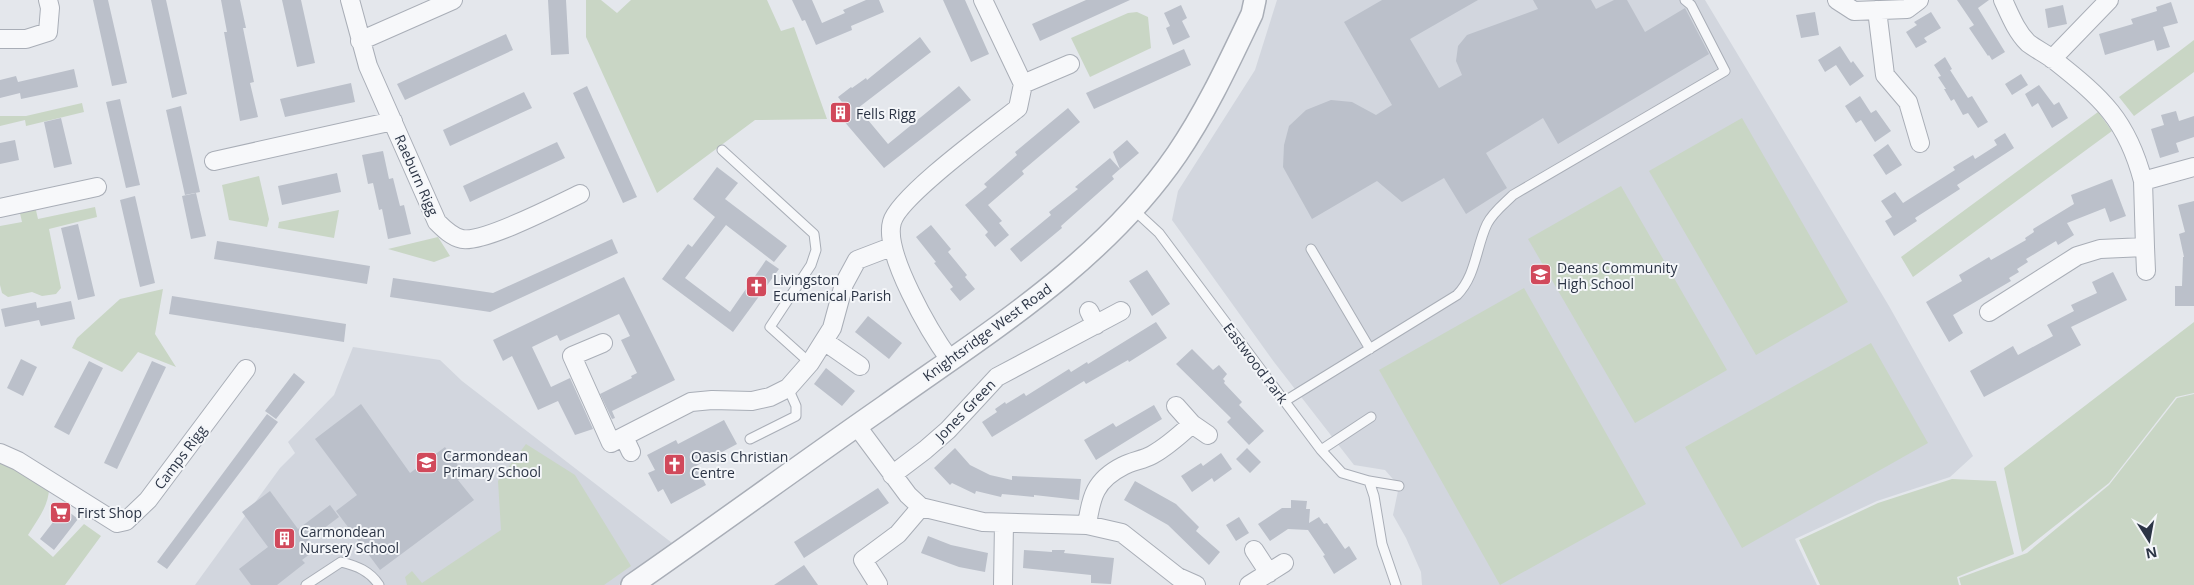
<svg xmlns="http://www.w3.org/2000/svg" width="2194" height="585" font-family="'Open Sans',sans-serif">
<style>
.built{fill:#d2d6de}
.green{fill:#c9d6c5}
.building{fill:#bbc0ca}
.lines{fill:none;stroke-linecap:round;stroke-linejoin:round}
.service-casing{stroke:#a9aeb7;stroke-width:11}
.minor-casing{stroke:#a9aeb7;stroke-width:20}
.tertiary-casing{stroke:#a9aeb7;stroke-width:24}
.service{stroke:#f7f8fa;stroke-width:9}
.minor{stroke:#f7f8fa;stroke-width:18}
.tertiary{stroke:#f7f8fa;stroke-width:21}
.labels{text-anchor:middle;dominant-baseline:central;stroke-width:4;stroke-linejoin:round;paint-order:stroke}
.poi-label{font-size:14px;fill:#2b3445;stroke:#f4f6f9;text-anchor:start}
.street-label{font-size:14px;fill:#2b3445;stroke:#f4f6f9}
</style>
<rect width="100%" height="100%" fill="#e4e7ec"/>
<path class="built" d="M1277 0H1705L1889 306 1973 456 1950 477 1877 501 1795 539 1817 585H1422L1421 572 1406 538 1393 515 1399 486 1385 470 1354 465 1274 362 1172 220 1178 191 1255 70Z
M353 347 440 360 462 381 676 546 619 585H195L280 468 295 453 288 442 334 395Z"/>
<path class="green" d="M586 0H601L617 13 631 0H767L781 31 794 27 827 119 755 120 657 193 586 37Z
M1137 12 1148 17 1151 48 1090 77 1071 38 1128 13Z
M2194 40V72L2134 116 2119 97Z
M82 103 84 112 26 126 25 120 0 126V116H26Z
M2098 112 2112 131 1913 277 1901 257Z
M1742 118 1848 302 1756 355 1649 171Z
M259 176 269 219 267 227 229 220 222 185Z
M1621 186 1727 370 1635 423 1528 239Z
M35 206 38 219 95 207 97 217 49 229 61 288 56 294 42 296 32 292 8 297 2 293 0 285V226L22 222 19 209Z
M339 210 334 238 278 228 279 222Z
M438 237 450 256 434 262 388 249Z
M1524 288 1646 504 1500 585 1379 370Z
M163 289 155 334 176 367 138 352 122 372 72 348 77 338 120 299Z
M2194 322V393L2176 397 2109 483 2022 552 2004 468Z
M1871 343 1928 443 1742 548 1685 447Z
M2194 394V585H1961L1959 578 2027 553 2109 485 2177 398Z
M526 444 575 475 631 566 604 585H407L405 577 412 571 422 583 501 530 498 481Z
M0 462 15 468 49 486C50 505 37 520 28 535L53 557 84 524 101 536 65 585H0Z
M1952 479 1996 481 2014 554 1957 577 1959 585H1820L1799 540 1878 503Z"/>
<path class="building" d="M93 0H108L127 83 112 86Z
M151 0H166L187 94 172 98Z
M221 0H240L246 28H243L254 82 250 83 258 117 240 121 224 32H227Z
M282 0H301L315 63 297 67Z
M548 0H566L569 54 551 55Z
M792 0H812L822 23 845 13 843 10 866 0H879L884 12 851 26 852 30 816 45 805 20 802 21Z
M943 0H965L989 54 971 62Z
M1086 0H1130L1040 41 1032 24Z
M1382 0H1478L1410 39 1439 88 1462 75 1456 61 1458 46 1467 35 1538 9 1533 0H1591L1596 9 1614 0H1627L1645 32 1685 8 1709 54 1558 144 1543 118 1486 153 1507 188 1466 214 1444 178 1402 202 1377 181 1312 219 1283 167 1284 145 1289 126 1306 110 1331 100 1352 102 1376 115 1392 105 1344 22Z
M1957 0H1989L1978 8 2005 52 1992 60 1989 55 1988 56 1969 28 1974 25Z
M2171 2 2178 23 2163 27 2170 47 2157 51 2154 40 2105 55 2099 34 2133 24 2131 19 2157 11 2156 7Z
M1181 5 1187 18 1182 21 1190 37 1173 45 1166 28 1170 26 1164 13Z
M2063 5 2067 24 2048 28 2045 9Z
M1815 12 1819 35 1801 38 1796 15Z
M1931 12 1941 28 1924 38 1927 42 1916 48 1906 32 1917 25 1914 22Z
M506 34 513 50 405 100 397 84Z
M920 37 931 52 858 108 888 144 959 86 971 100 884 168 837 113 845 106 838 97 851 87 852 88 866 78 867 80Z
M1840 46 1851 63 1853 61 1864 76 1850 86 1836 65 1825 72 1818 60Z
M1184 49 1191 65 1094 109 1086 93Z
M1945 57 1952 69 1947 72 1950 70 1968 98 1972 96 1988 122 1978 128 1968 113 1963 115 1954 99 1951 101 1944 89H1946L1938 77 1941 76 1934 65Z
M74 69 78 87 21 99 20 93 0 98V80L16 76 18 82Z
M2021 74 2028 85 2012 95 2005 84Z
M351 83 355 102 285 117 280 99Z
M2039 85 2054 105 2059 102 2068 118 2052 128 2038 103 2032 107 2025 94Z
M587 86 637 197 623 203 573 93Z
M524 92 532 108 450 146 443 130Z
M1860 96 1871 113 1876 110 1891 131 1875 142 1861 120 1856 123 1845 106Z
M120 99 140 185 126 188 106 102Z
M181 106 200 192 185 195 166 110Z
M1068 108 1080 122 1022 171 1024 174 988 205 1002 221 999 223 1009 235 995 247 985 235 988 232 965 205 987 187 984 184 1017 155 1015 152Z
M2176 111 2179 121 2194 116V137L2176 143 2179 152 2160 158 2151 129 2164 125 2161 115Z
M61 118 72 164 54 168 44 122Z
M2005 133 2014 148 1957 185 1960 189 1915 218 1917 221 1894 236 1885 221 1892 217 1881 201 1895 192 1903 203 1955 170 1953 167 1973 155 1975 159 1997 145 1994 140Z
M15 140 19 160 0 164V143Z
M1127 140 1139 153 1120 169 1113 152Z
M557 142 565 158 470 202 463 186Z
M1888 144 1902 165 1886 175 1873 155Z
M383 151 389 179 393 178 400 206 404 205 411 234 388 239 382 209 379 210 373 183 368 184 362 155Z
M1110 158 1120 169 1112 176 1114 179 1061 226 1062 228 1021 262 1010 249 1051 215 1049 212 1078 189 1075 187Z
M717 167 738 183 725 199 787 246 774 262 726 225 685 278 730 312 766 260 779 269 733 332 662 279 688 244 692 247 715 217 693 199Z
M337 173 341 192 282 205 278 186Z
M2112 179 2126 216 2110 222 2105 208 2067 223 2074 235 2058 245 2056 241 2026 259 2028 262 2017 269 2019 272 2009 278 2011 281 1953 315 1963 333 1949 342 1926 302 1962 281 1959 275 1989 257 1991 260 2026 240 2025 238 2034 232 2033 229 2074 204 2071 195Z
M196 193 206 236 191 239 182 196Z
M135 196 155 283 140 287 120 200Z
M2194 201V306H2175V286H2182L2183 257H2184L2179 234 2185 232 2178 205Z
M78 224 95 296 78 300 61 228Z
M931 225 951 249 948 252 967 275 965 277 975 289 960 301 950 289 953 287 934 263 936 262 916 237Z
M612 239 618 253 490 312 390 297 393 278 493 293Z
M217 241 370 266 367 284 214 259Z
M1147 270 1170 304 1152 316 1129 281Z
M2113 272 2127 300 2071 327 2081 345 1984 397 1970 371 2013 346 2018 355 2053 336 2047 325 2074 311 2071 305 2097 293 2092 282Z
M624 277 675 380 612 411 615 418 612 419 600 394 632 378 631 376 637 373 621 340 630 336 619 314 560 341 557 335 532 347 551 387 570 378 593 429 575 435 558 401 538 410 512 356 503 361 493 340Z
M172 296 346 324 344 342 169 314Z
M71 301 75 319 41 326 39 320 5 327 1 309 36 302 37 308Z
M868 316 902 343 889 359 855 332Z
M1156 322 1167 338 1129 362 1128 360 1086 384 1084 381 992 437 982 422 997 412 995 409 1005 402 1006 404 1024 393 1026 396 1069 369 1071 372 1087 362 1088 364Z
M1192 349 1213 370 1219 365 1227 374 1223 379 1225 381 1224 383 1242 402 1239 405 1264 431 1249 445 1227 422 1231 418 1176 364Z
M21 359 37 367 23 396 7 388Z
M89 361 103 368 69 435 54 427Z
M152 361 166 367 117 469 104 463Z
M826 368 855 391 842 406 814 384Z
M294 373 305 382 276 419 265 411Z
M361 404 410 473 445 447 465 475 458 480 474 500 380 570 336 511 357 495 315 439Z
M1154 405 1162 419 1096 460 1084 440 1113 423 1116 427Z
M267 414 278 422 167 569 157 562Z
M724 420 737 444 696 466 706 485 671 504 663 489 658 492 648 473 655 470 647 455 676 440 678 444Z
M955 448 970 465 990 475 1012 480V476L1081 479 1079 500 1034 495V497L1002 494 1001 497 976 491 975 494 952 483 950 485 934 468Z
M1247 448 1261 462 1250 473 1236 459Z
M1221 453 1232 469 1214 482 1212 478 1192 492 1181 476 1201 463 1203 466Z
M1135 481 1176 504 1199 527 1196 531 1220 552 1209 565 1168 525 1124 500Z
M878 488 889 503 804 558 794 542Z
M270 491 298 529 330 505 339 517 307 541 315 550 302 560 305 563 277 585H251L239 569 268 547 242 512Z
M1291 500 1307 501 1306 509H1310L1309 523 1319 517 1324 524 1327 523 1345 549 1349 546 1357 559 1334 574 1323 556 1325 555 1308 530 1288 529 1270 541 1258 524 1282 508H1291Z
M64 508 78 519 54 550 40 539Z
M1239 517 1249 533 1236 541 1226 525Z
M928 536 951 545 988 553 985 572 959 567 921 553Z
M1024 550 1052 552V550H1065L1064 553 1114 558 1111 584 1091 583V575L1023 568Z
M804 565 818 585H774Z"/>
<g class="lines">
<defs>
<path id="service" d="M722 150 814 234 816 250 811 265 770 327 810 363
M1133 209 1159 233 1321 450 1342 473 1369 481 1399 486
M1311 249 1370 349
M1285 401 1457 295C1476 276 1476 247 1487 224 1493 212 1504 204 1513 195L1725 71 1691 5 1685 0
M750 439 796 416V406L788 388
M1321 450 1371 417
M1369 481 1374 496 1382 544 1396 585
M306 585 341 562C357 566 370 571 379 585"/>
<path id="minor" d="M350 0 368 66 437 222C444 229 452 237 462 239 484 243 557 205 580 194
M1837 0 1854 11 1907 9 1919 0
M2003 0C2010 15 2016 31 2028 43 2036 49 2046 54 2054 60 2102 98 2127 120 2143 181
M1877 10 1885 75 1908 102 1920 143
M0 39H26L48 32 50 8 48 0
M360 41 453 0
M2052 59 2109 0
M1023 84 1070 64
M214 161 393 121
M0 208 97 187
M2145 247 2146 271
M1089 311 1096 325
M1989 312 2077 256 2100 249 2145 247 2143 181 2194 167
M824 341 860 366
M603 343 572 356 611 443 691 402 712 400 752 401 770 397 788 388 810 363 832 328 844 284 857 260 891 247
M950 360C931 334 883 253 892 222 899 196 993 128 1018 108L1023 84 983 0
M1176 406 1192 424 1208 435
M856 425 908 495 921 507 983 522 1087 525 1122 533 1178 577 1196 585
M624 437 631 452
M0 453 18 461 117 523 126 521 148 500 246 369
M892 475 925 450 948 430 997 377 1121 311
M1087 525C1091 497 1095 480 1123 466 1132 461 1143 460 1152 455 1167 447 1180 435 1192 424
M1254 550 1269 573
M878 584 863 560 898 534 921 507
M1003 585 1004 523
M1249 585 1284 563"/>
<path id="tertiary" d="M632 585C717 526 800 465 885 406 989 332 1103 262 1177 154 1207 110 1229 62 1252 14L1255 0"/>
</defs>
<use href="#service" class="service-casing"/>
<use href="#minor" class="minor-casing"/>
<use href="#tertiary" class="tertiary-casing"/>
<use href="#service" class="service"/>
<use href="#minor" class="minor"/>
<use href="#tertiary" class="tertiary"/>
</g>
<defs>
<symbol id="building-square" viewBox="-11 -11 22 22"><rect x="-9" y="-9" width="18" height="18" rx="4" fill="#d1495b" stroke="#f4f6f9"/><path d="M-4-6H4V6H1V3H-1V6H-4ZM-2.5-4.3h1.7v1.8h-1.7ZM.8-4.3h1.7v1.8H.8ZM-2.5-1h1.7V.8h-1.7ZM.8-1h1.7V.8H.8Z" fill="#fff"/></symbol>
<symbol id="school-square" viewBox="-11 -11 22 22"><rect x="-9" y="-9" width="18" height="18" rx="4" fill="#d1495b" stroke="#f4f6f9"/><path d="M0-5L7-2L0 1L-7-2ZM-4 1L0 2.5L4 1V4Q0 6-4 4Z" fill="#fff"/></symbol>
<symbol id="church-square" viewBox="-11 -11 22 22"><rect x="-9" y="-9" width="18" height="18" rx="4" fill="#d1495b" stroke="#f4f6f9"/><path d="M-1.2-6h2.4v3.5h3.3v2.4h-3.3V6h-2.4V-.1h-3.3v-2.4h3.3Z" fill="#fff"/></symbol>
<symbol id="supermarket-square" viewBox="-11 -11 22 22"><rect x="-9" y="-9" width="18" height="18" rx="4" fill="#d1495b" stroke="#f4f6f9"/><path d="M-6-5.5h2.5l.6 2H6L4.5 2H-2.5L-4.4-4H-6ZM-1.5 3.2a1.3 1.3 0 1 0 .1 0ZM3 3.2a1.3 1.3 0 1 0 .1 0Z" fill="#fff"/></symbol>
</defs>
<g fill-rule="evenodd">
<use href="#building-square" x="828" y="100" width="25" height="25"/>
<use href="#school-square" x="1528" y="262" width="25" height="25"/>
<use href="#church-square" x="744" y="274" width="25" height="25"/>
<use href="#school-square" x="414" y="450" width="25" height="25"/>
<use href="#church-square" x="662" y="452" width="25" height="25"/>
<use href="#supermarket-square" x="48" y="500" width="25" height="25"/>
<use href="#building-square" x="272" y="526" width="25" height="25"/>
</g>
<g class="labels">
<g class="poi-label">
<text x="856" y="113">Fells Rigg</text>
<text x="1557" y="267">Deans Community<tspan x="1557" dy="16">High School</tspan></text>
<text x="773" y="279">Livingston<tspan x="773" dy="16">Ecumenical Parish</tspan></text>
<text x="443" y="455">Carmondean<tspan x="443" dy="16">Primary School</tspan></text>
<text x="691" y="456">Oasis Christian<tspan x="691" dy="16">Centre</tspan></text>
<text x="77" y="512">First Shop</text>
<text x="300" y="531">Carmondean<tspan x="300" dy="16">Nursery School</tspan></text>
</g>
<g class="street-label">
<text transform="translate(417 175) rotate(66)">Raeburn Rigg</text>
<text transform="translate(987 332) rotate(-36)">Knightsridge West Road</text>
<text transform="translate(1256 363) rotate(53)">Eastwood Park</text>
<text transform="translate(965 410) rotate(-46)">Jones Green</text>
<text transform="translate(180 457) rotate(-53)">Camps Rigg</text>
</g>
</g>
<g transform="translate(2149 540) rotate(169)" stroke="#f4f6f9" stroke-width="4" paint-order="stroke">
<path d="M0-4L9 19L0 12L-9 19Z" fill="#2b3445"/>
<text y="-8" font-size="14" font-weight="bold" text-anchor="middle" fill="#2b3445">N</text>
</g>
</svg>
